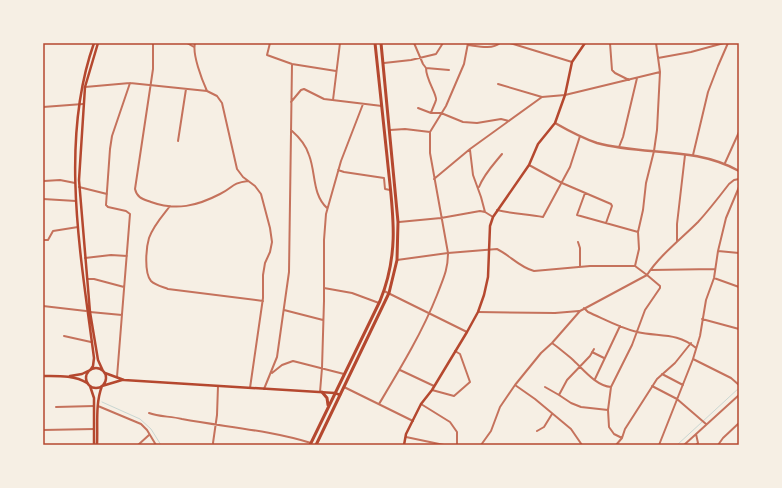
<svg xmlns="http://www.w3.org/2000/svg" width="782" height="488" font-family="Roboto,sans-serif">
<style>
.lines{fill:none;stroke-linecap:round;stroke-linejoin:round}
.stream{stroke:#c9d6d2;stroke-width:1}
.minor{stroke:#c5725c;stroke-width:2}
.tertiary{stroke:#c5725c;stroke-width:2.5}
.secondary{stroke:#b5482f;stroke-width:2.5}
.primary{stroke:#b5482f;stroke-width:3}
.neatline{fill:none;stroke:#b5482f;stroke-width:1.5}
</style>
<rect width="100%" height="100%" fill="#f6efe4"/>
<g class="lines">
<path class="stream" d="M102 402 140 419 151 429 161 445
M677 445 739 388"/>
<path class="minor" d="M153 43V69L135 189C137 198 143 199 151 202 176 211 197 206 220 194 233 188 231 183 248 181
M187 43 194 47
M195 43C192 54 202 80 207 91
M270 43 267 55 292 64 336 71
M414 43 423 64 426 68 449 70
M510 43 572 62
M610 43 612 70 615 73 629 80
M468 45C477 46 492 50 500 43
M658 58 691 52 724 43
M384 63 411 60 436 54 443 43
M426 68C426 80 437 94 436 100 435 104 432 109 431 113
M498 84 542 97
M85 87 130 83 207 91 217 96 222 103 237 169 243 177 255 186 261 194 270 228 272 242 270 252 265 263 263 275V298L250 388
M333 100 340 43
M291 102 301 90 304 89 324 99 382 106
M43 107 83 104
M418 108 431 113H441L463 122 477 123 501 119 509 121
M291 130C299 137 306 145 309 155 316 173 312 194 327 208
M390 130 405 129 430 132
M178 141 186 89
M619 147 623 137 637 78
M470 150 473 175 481 197 485 212
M693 155 708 92 718 66 728 43
M725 163 739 132
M529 165 562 183 611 204 612 206 606 223
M338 170 344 172 384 178 385 189 390 190
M434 179 470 149 542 97 565 95 660 72
M44 181 60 180 75 183
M79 187 107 194
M479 187C484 174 493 165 502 154
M585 193 577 215 638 232 643 210 646 183 654 151 657 130 660 72 656 43
M43 199 76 201
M170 206C163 215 153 226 149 238 146 248 144 273 151 281 155 285 163 287 168 289L263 301
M497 210C513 214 528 214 543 217L570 167 580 136
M399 222 441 218 480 211 485 212 493 217
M43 240H48L53 231 78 227
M677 241V224L685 155
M578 242 580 248V267
M718 251 739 253
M85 258 111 255 127 256
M397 260 448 253 497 249C511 256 519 267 534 271L590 266H635L647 275 580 311 552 343 541 353 515 385 500 407 491 431 481 445
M635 266 639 249 638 232
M651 270 715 269
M714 278 739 287
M88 279H94L124 287
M324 288 352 293 379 303
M384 291 467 332
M43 306 86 311
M584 308 588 312C604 319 620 328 637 332 659 337 677 332 696 348
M284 310 323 320
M90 312 122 315
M478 312 555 313 579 311
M702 319 739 329
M64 336 91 342
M552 343C559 348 566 354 572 359 583 369 596 386 611 387
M592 352 604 358
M693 359 731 378 739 385
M400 370 434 386
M272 373 282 365 293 361 344 374
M662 374 683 385
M117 377 130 214 126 211 108 207 106 205 110 149 112 136 130 83
M595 379 620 326
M515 385 535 399 571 429 582 445
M652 386 677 399 706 424
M344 387 413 421
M545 387 559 395 571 403 581 407 608 410
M264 389 277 357 289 272 292 64
M432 390 454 396 470 382 460 354 455 351
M320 392 322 368 324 301V240L326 214 341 161 363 104
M559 395 567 380 590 356 594 349
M379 404C400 369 422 333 437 295 443 279 448 270 448 253L430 153V132L446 106 464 64 468 43
M421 404 450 422 457 432V445
M98 406 141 424 147 430 156 445
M56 407 94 406
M149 413C159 417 170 416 182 419 225 427 269 430 311 443
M43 430 94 429
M537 431 544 427 552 414
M696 434 698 443 696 445
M406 437 444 445
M622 438 614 434 609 427 608 410 611 387 632 345 645 310 660 288V286L647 275C660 255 681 239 698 222 709 210 719 197 729 184L734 180 739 179
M213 443 217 415 218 386
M138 445 149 435
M616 445 622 438 625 429 657 379 675 363 691 343
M659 445 693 359 700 336 706 300 714 278 718 251 726 218 739 187
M684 445 739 395
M718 445 723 438 739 423"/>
<path class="tertiary" d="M555 123C569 131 582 138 597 143 645 156 694 146 739 171"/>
<path class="secondary" d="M98 43 85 87 79 180 90 312 98 360 103 371
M86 378a10 10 0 1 1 20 0a10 10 0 1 1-20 0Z
M91 369 93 366 94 358C81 257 59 142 94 43
M105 373 124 380 335 393 340 395
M43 376C57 376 75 375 87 383
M70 376 82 374 88 371
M90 386 94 398V445
M97 445C98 426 95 404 102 386L122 380
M404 445 406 434 421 404 432 390 467 332 478 312 484 295 488 277 490 226 493 217 529 165 538 144 555 123 565 95 572 62 585 43"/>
<path class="primary" d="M322 392 327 398 328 405
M310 445 380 301C401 250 392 208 387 156 383 118 379 81 375 43
M316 445 389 293 397 260 398 222 381 43"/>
</g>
<rect width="782" height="488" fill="none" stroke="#f6efe4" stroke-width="88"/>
<rect x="44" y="44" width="694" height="400" class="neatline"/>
</svg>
